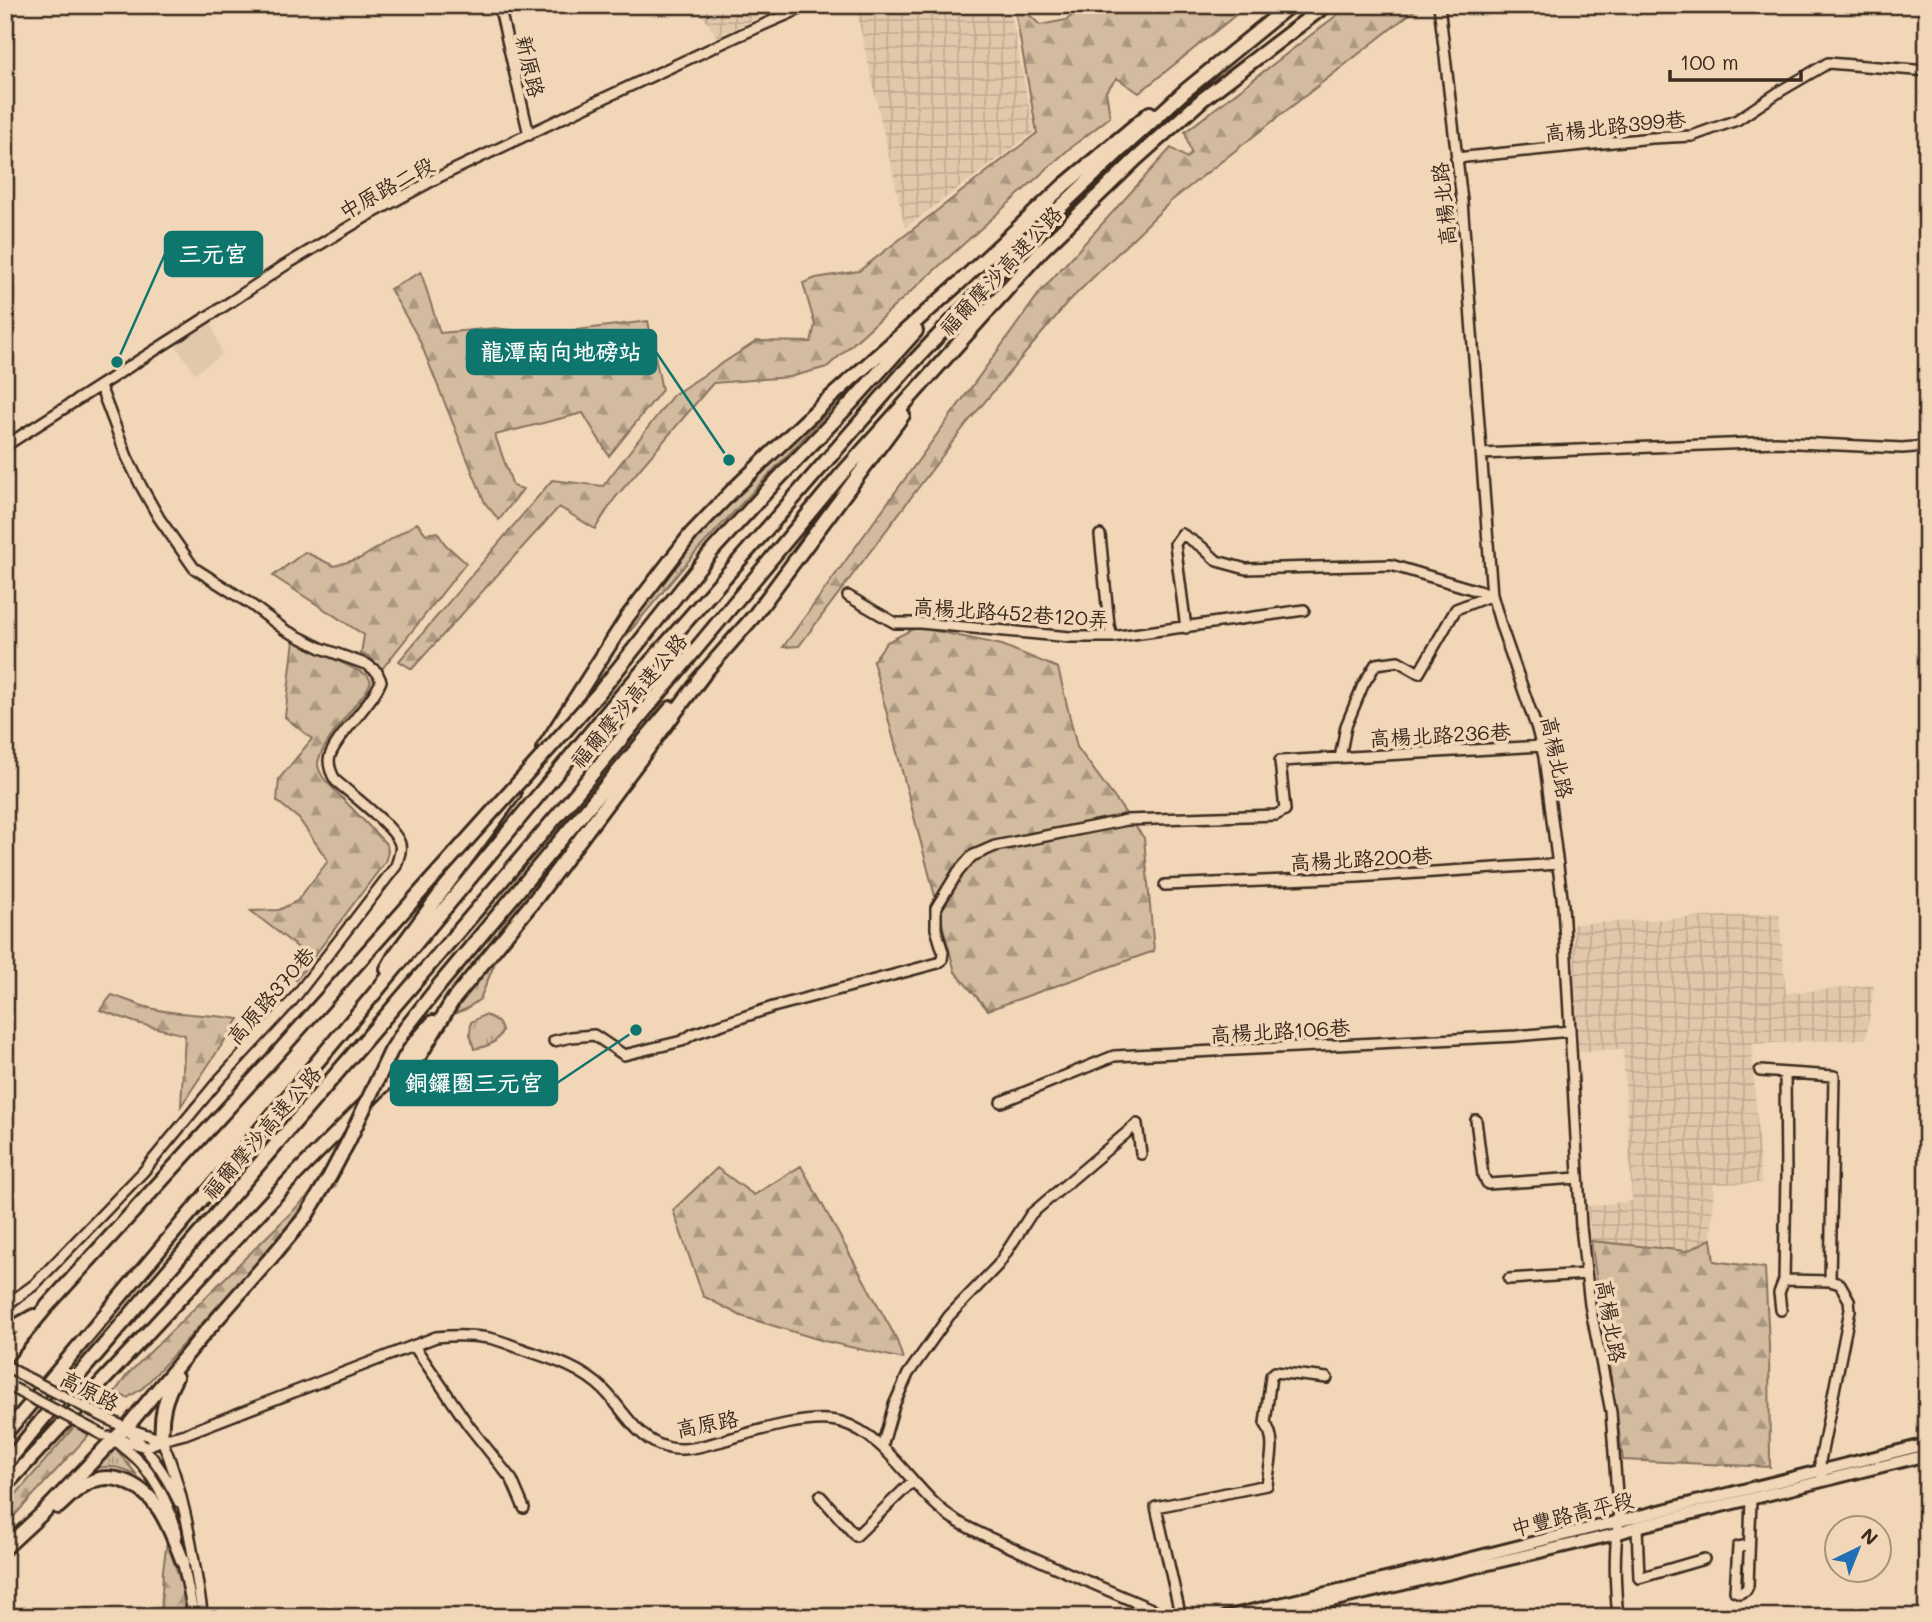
<svg xmlns="http://www.w3.org/2000/svg" width="1932" height="1622" font-family="Mali,'LXGW WenKai TC',sans-serif">
<style>
.built{fill:#e2c8ab}
.industrial{fill:url(#industrial-grid)}
.grass{fill:url(#grass-tufts);stroke:#87725e;stroke-width:2}
.forest{fill:url(#forest-firs);stroke:#87725e;stroke-width:2}
.lines{fill:none;stroke-linecap:round;stroke-linejoin:round}
.minor-casing{stroke:#3b2a1e;stroke-width:14}
.major-casing{stroke:#3b2a1e;stroke-width:16}
.highway-casing{stroke:#3b2a1e;stroke-width:18}
.minor{stroke:#f1d7b8;stroke-width:9}
.major{stroke:#f1d7b8;stroke-width:10}
.highway{stroke:#f1d7b8;stroke-width:12}
.minor-bridge-casing{stroke:#3b2a1e;stroke-width:14;stroke-linecap:butt}
.highway-bridge-casing{stroke:#3b2a1e;stroke-width:18;stroke-linecap:butt}
.minor-bridge{stroke:#f1d7b8;stroke-width:9}
.highway-bridge{stroke:#f1d7b8;stroke-width:12}
.labels{text-anchor:middle;dominant-baseline:central;stroke-width:7;stroke-linejoin:round;paint-order:stroke}
.street-label{font-size:21px;fill:#3b2a1e;stroke:#f1d7b8}
.leader{fill:none;stroke:#0f766e;stroke-width:2.5}
.callout-dot{fill:#0f766e;stroke:#f1d7b8;stroke-width:2.5}
.callout{fill:#0f766e;stroke:#0f766e;stroke-width:2.5}
.callout-label{font-size:23px;text-anchor:middle;font-weight:bold;fill:#fff}
</style>
<defs>
<pattern id="industrial-grid" width="8" height="8" patternUnits="userSpaceOnUse" patternTransform="scale(1.75)"><rect width="8" height="8" fill="#e2c8ab"/><path d="M0 4h8M4 0v8" fill="none" stroke="#c3ac93"/></pattern>
<pattern id="grass-tufts" width="24" height="20" patternUnits="userSpaceOnUse" patternTransform="scale(1.75)"><rect width="24" height="20" fill="#d3bb9f"/><path d="M3 7l-1-3M5 7V3M7 7l1-3M15 17l-1-3M17 17v-4M19 17l1-3" fill="none" stroke="#ac9881"/></pattern>
<pattern id="forest-firs" width="22" height="20" patternUnits="userSpaceOnUse" patternTransform="scale(1.75)"><rect width="22" height="20" fill="#d3bb9f"/><path d="M5 1l3.5 6h-7zM16 11l3.5 6h-7z" fill="#ac9881"/></pattern>
</defs>
<rect width="100%" height="100%" fill="#f1d7b8"/>
<filter id="ink" filterUnits="userSpaceOnUse"><feTurbulence type="fractalNoise" baseFrequency=".0143" numOctaves="2"/><feDisplacementMap in="SourceGraphic" scale="14" xChannelSelector="R" yChannelSelector="G"/><feConvolveMatrix kernelMatrix="1 2 1 2 8 2 1 2 1" color-interpolation-filters="sRGB"/></filter>
<g filter="url(#ink)">
<path class="built" d="M211 322 222 355 195 373 175 345Z"/>
<path class="industrial" d="M695 5H785L717 37Z
M855 5H1009L1034 132 905 228Z
M1779 913 1786 993 1874 985 1866 1039 1752 1044 1761 1183 1714 1184 1711 1239 1687 1251 1591 1241 1588 1206 1632 1201 1623 1049 1578 1052 1573 924Z"/>
<path class="grass" d="M858 380 696 552 611 654C631 622 651 591 675 561 727 496 796 436 858 380Z
M498 955 480 999 466 1009 454 1014 478 976Z
M484 1015C493 1017 500 1022 502 1031 496 1045 487 1046 474 1049L470 1034 471 1022Z
M114 1447 137 1475C122 1468 108 1463 91 1470Z"/>
<path class="forest" d="M1014 5H1019L1040 25 1066 20 1086 5H1146L1156 10 1165 5H1248L1139 93 1117 78 1106 91 1110 117 1069 149 827 367 790 377 713 383 615 498 595 529 559 507 412 669 399 661 552 480 603 486 673 395 757 341 811 342 815 325 803 283 816 278 859 271 1037 133Z
M1350 5H1421L1171 201 1068 302 967 423 799 646 783 647 1041 291 1171 148 1187 158 1191 153 1185 132Z
M421 272 440 333 495 328 545 334 648 321 662 390 609 456 583 413 495 435 513 486 523 489 499 520 485 503 419 339 390 289Z
M417 523 426 534 437 532 445 544 466 563 382 669 368 656 361 654 364 635 273 576 305 552 334 566 361 558Z
M917 627 1002 645 1058 668 1077 747 1144 838 1154 951 988 1010 955 972 873 661 887 642Z
M294 640 359 671 367 675 371 681C368 691 362 696 356 704 347 715 318 751 318 764 318 770 322 775 324 779L387 845 388 852 385 862 296 980 285 972 301 950 251 911 279 910 297 901 328 861 299 819 277 801 279 779 312 739 285 717Z
M112 995C122 998 133 1003 143 1006 174 1016 208 1013 239 1019L181 1106 185 1035 137 1023 100 1010Z
M801 1166 896 1338 903 1359 824 1341 741 1316 703 1296 673 1210 717 1168 754 1195Z
M335 1186 309 1206 143 1388 127 1398 115 1392 127 1375 316 1188Z
M1711 1239 1714 1261 1765 1268 1769 1345 1770 1467 1623 1460 1591 1241 1687 1251Z
M79 1421 97 1426 5 1526V1507Z
M167 1541 192 1617H161L163 1570Z"/>
<g class="lines">
<defs>
<path id="minor" d="M499 5 529 135
M1439 5 1462 201 1492 595 1502 629 1537 729 1544 757 1563 905 1581 1227 1590 1305 1611 1412 1619 1521C1613 1551 1615 1586 1618 1617
M1456 158 1652 138 1692 136 1737 120 1782 90 1828 63 1927 71
M5 446 232 301 284 266 369 215 439 177 598 101 740 35 809 5
M1481 454 1776 442 1902 448 1927 446
M1100 535 1109 625 1112 637
M848 596 895 623H920L1070 637H1112L1304 610
M1186 628 1175 544 1182 534 1202 547 1217 561 1246 569 1391 565 1492 595
M1340 758 1346 726 1363 685 1376 664 1398 661 1419 673 1456 609 1492 595
M1165 885 1357 877 1558 864
M554 1041 571 1037 594 1035 624 1055 682 1041 693 1034 773 1007 938 963 942 960 943 952 936 929V908L958 872 972 856 995 846 1127 820 1276 815 1285 810 1280 761 1542 746
M1760 1071 1834 1076 1830 1281
M1001 1102 1114 1056 1516 1036 1570 1031
M1476 1120 1483 1176 1488 1184 1578 1178
M1509 1279 1586 1274
M1784 1280 1830 1281 1840 1284 1849 1300 1850 1310 1820 1461 1822 1476
M5 1306 34 1285 143 1172 219 1080 292 1001 396 866C398 858 402 852 400 844 395 827 351 794 336 781 332 775 329 768 329 760 331 741 372 705 381 681L377 672 368 665 321 648 285 630 249 603 194 568 159 518 141 486 127 457 100 386
M1781 1310 1779 1293 1784 1280 1786 1176 1785 1074
M414 1346 469 1426 512 1480 524 1508
M5 1365 20 1374
M112 1421 126 1428 162 1440
M126 1428C149 1450 165 1473 179 1502
M110 1437 146 1447 162 1440 185 1434 436 1337C454 1335 471 1335 489 1338 499 1340 509 1344 519 1348 549 1358 581 1367 604 1390 622 1408 636 1436 660 1445 681 1454 701 1446 722 1441 753 1432 811 1413 841 1422 892 1438 913 1494 957 1521 976 1533 998 1541 1019 1551 1069 1574 1119 1595 1170 1617
M115 1440C124 1448 134 1455 141 1463 158 1484 171 1509 177 1535
M162 1440C186 1496 193 1556 203 1617
M882 1447 894 1405 908 1374 949 1316 998 1265 1031 1214 1137 1124 1141 1154
M820 1496 856 1536 913 1481
M1637 1527 1639 1578 1704 1559
M1749 1545 1738 1547 1735 1591 1740 1593 1746 1590 1748 1586 1751 1499
M182 1559 194 1617
M1178 1617 1179 1609 1156 1507 1267 1485C1269 1465 1278 1440 1265 1423L1271 1376 1275 1372 1327 1378"/>
<path id="major" d="M1225 1617 1436 1567 1927 1444
M1264 1617 1616 1534 1637 1527 1927 1455"/>
<path id="highway" d="M777 480 852 402 916 331
M698 680 754 616 903 415
M543 749 628 616 691 534 734 489 822 405 958 284 1063 186 1150 113
M553 849 671 708
M387 969 395 955 514 794
M385 1077 433 1022
M5 1332 34 1316
M5 1357 48 1305 267 1065 433 878
M5 1434 369 1000 619 698 904 372 1049 218 1114 156 1185 91 1290 5
M162 1440C160 1415 165 1398 176 1377
M5 1465 82 1371 563 809 840 476 1042 250 1136 159 1203 99 1326 5
M5 1486 290 1180 383 1086 420 1055 453 1000 537 897 704 674
M58 1507C66 1500 74 1491 83 1486 96 1477 110 1476 124 1481 160 1494 170 1530 183 1562
M5 1548 46 1510 108 1445 126 1428 203 1335 276 1252"/>
</defs>
<use href="#minor" class="minor-casing"/>
<use href="#major" class="major-casing"/>
<use href="#highway" class="highway-casing"/>
<use href="#minor" class="minor"/>
<use href="#major" class="major"/>
<use href="#highway" class="highway"/>
<defs>
<path id="minor-bridge" d="M20 1374 112 1421
M13 1388 103 1435"/>
<path id="highway-bridge" d="M433 878 598 694 712 551 777 480
M276 1252 306 1216 330 1176 349 1140 391 1051 405 1029 441 983 553 849"/>
</defs>
<use href="#minor-bridge" class="minor-bridge-casing"/>
<use href="#highway-bridge" class="highway-bridge-casing"/>
<use href="#minor-bridge" class="minor-bridge"/>
<use href="#highway-bridge" class="highway-bridge"/>
</g>
</g>
<g class="labels">
<g class="street-label">
<text transform="translate(531 66) rotate(77)">新原路</text>
<text transform="translate(1615 125) rotate(-6)">高楊北路399巷</text>
<text transform="translate(386 187) rotate(-29)">中原路二段</text>
<text transform="translate(1443 204) rotate(-96)">高楊北路</text>
<text transform="translate(1000 270) rotate(-47)">福爾摩沙高速公路</text>
<text transform="translate(1011 612) rotate(4)">高楊北路452巷120弄</text>
<text transform="translate(628 700) rotate(-50)">福爾摩沙高速公路</text>
<text transform="translate(1440 734) rotate(-3)">高楊北路236巷</text>
<text transform="translate(1558 757) rotate(78)">高楊北路</text>
<text transform="translate(1361 858) rotate(-3)">高楊北路200巷</text>
<text transform="translate(270 995) rotate(-49)">高原路370巷</text>
<text transform="translate(1280 1030) rotate(-3)">高楊北路106巷</text>
<text transform="translate(261 1132) rotate(-49)">福爾摩沙高速公路</text>
<text transform="translate(1612 1321) rotate(80)">高楊北路</text>
<text transform="translate(90 1390) rotate(27)">高原路</text>
<text transform="translate(707 1423) rotate(-11)">高原路</text>
<text transform="translate(1572 1513) rotate(-14)">中豐路高平段</text>
</g>
</g>
<path class="leader" d="M117 362L165 254M729 460L656 352M636 1030L557 1083"/>
<g class="callout-dot">
<circle cx="117" cy="362" r="7"/>
<circle cx="729" cy="460" r="7"/>
<circle cx="636" cy="1030" r="7"/>
</g>
<g class="callout">
<rect x="165" y="232" width="97" height="44" rx="7"/>
<rect x="467" y="330" width="189" height="44" rx="7"/>
<rect x="391" y="1061" width="166" height="44" rx="7"/>
</g>
<g class="callout-label">
<text x="213" y="262">三元宮</text>
<text x="561" y="360">龍潭南向地磅站</text>
<text x="474" y="1091">銅鑼圈三元宮</text>
</g>
<rect width="1932" height="1622" fill="none" stroke="#f1d7b8" stroke-width="28"/>
<rect x="14" y="14" width="1904" height="1594" fill="none" stroke="#3b2a1e" stroke-width="2.5" filter="url(#ink)"/>
<g transform="translate(1858 1549) rotate(43)"><circle r="33" fill="#f1d7b8" stroke="#a8927a" stroke-width="2"/>
<path d="M0-5L12 26L0 18L-12 26Z" fill="#1f6fb2"/>
<text y="-10" font-size="19" font-weight="bold" text-anchor="middle" fill="#3b2a1e">N</text>
</g>
<path d="M1670 70v10h131v-10" fill="none" stroke="#3b2a1e" stroke-width="3.5"/>
<text x="1680" y="70" font-size="21" fill="#3b2a1e" stroke="#f1d7b8" stroke-width="5" paint-order="stroke">100 m</text>
</svg>
